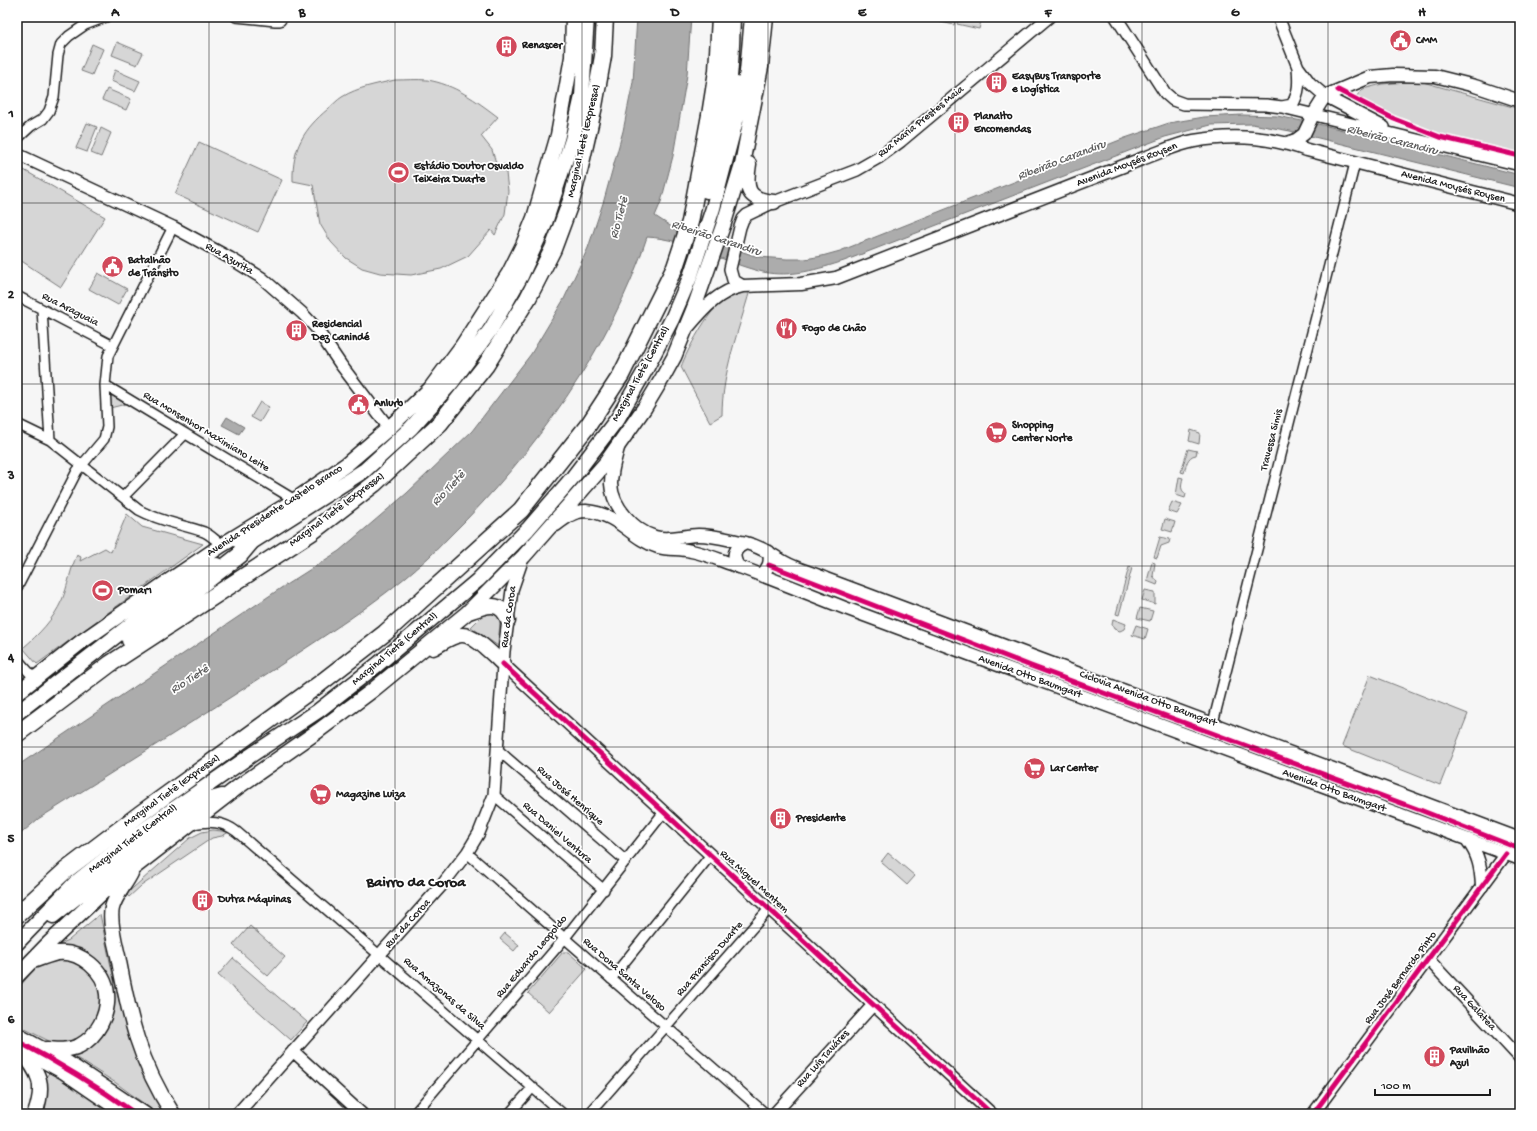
<svg xmlns="http://www.w3.org/2000/svg" width="1537" height="1131" font-family="'Gochi Hand',sans-serif">
<style>
.green{fill:#d6d6d6;stroke:#797979}
.water{fill:#acacac;stroke:#727272}
.lines{fill:none;stroke-linecap:round;stroke-linejoin:round}
.minor-casing{stroke:#1c1c1c;stroke-width:12}
.tertiary-casing{stroke:#1c1c1c;stroke-width:14}
.secondary-casing{stroke:#1c1c1c;stroke-width:15}
.trunk-casing{stroke:#1c1c1c;stroke-width:17}
.motorway-casing{stroke:#1c1c1c;stroke-width:19}
.minor{stroke:#fff;stroke-width:9}
.tertiary{stroke:#fff;stroke-width:11}
.secondary{stroke:#fff;stroke-width:12}
.trunk{stroke:#fff;stroke-width:14}
.motorway{stroke:#fff;stroke-width:16}
.cycleway-casing{stroke:#fff;stroke-width:8}
.cycleway{stroke:#d6006c;stroke-width:5}
.grid{fill:none;stroke:#1c1c1c;stroke-width:1;stroke-opacity:0.55}
.labels{text-anchor:middle;dominant-baseline:central;stroke-width:3.5;stroke-linejoin:round;paint-order:stroke}
.poi-label{font-size:11px;font-weight:bold;fill:#1c1c1c;stroke:#fff;text-anchor:start}
.street-label{font-size:11px;fill:#1c1c1c;stroke:#fff}
.water-label{font-size:12px;font-style:italic;fill:#5d5d5d;stroke:#fff}
.district-label{font-size:15px;font-weight:bold;fill:#1c1c1c;stroke:#fff}
.neatline{fill:none;stroke:#1c1c1c;stroke-width:1.5}
.grid-label{font-size:13px;text-anchor:middle;font-weight:bold;fill:#1c1c1c}
</style>
<rect width="100%" height="100%" fill="#f6f6f6"/>
<filter id="ink" filterUnits="userSpaceOnUse"><feTurbulence type="fractalNoise" baseFrequency=".025" numOctaves="2"/><feDisplacementMap in="SourceGraphic" scale="8" xChannelSelector="R" yChannelSelector="G"/><feConvolveMatrix kernelMatrix="1 2 1 2 8 2 1 2 1" color-interpolation-filters="sRGB"/></filter>
<g filter="url(#ink)">
<path class="green" d="M919 17H956L954 25Z
M958 17H982L979 29 957 24Z
M117 42 143 53 137 65 112 55Z
M92 44 103 49 92 75 81 71Z
M115 70 140 81 135 91 111 81Z
M395 80C406 80 417 79 427 80 454 84 477 101 498 117L481 136 492 150 497 166 505 164 508 191 505 214 495 235 491 230 468 256 441 269 411 275 380 273 362 268 346 258 331 242 320 224 313 185 293 181C292 148 304 129 328 109 333 105 337 100 342 97 358 87 378 84 395 80Z
M1419 81 1520 109V155L1423 129 1352 101 1363 89 1382 84Z
M107 89 131 99 126 110 102 100Z
M87 123 97 127 87 152 76 148Z
M101 128 111 133 101 157 91 153Z
M199 142 282 180 258 232 175 194Z
M17 166 105 217 61 287 17 258Z
M98 273 127 289 118 305 89 289Z
M750 290C739 330 722 372 722 415L710 422 681 367C687 350 708 312 722 301 730 295 740 292 750 290Z
M110 394 126 404 110 408Z
M260 402 269 407 260 422 251 417Z
M1191 430 1200 433 1199 444 1189 441Z
M1188 449 1197 451 1196 455C1187 456 1186 466 1184 473L1181 472Z
M1179 477 1183 478C1181 485 1180 490 1186 494L1185 498 1176 495Z
M1172 502 1182 505 1177 514 1168 511Z
M127 514 142 527 203 544 37 664 23 648C39 634 53 620 62 600 68 586 70 570 77 555L81 557 80 561 105 548 111 552Z
M1165 519 1175 522 1172 532 1162 529Z
M1160 537 1170 539 1169 543 1161 546 1157 558 1154 557Z
M1152 562 1155 563 1153 576 1158 582 1157 585 1147 581Z
M1129 567 1132 568 1119 615 1116 614Z
M1145 590 1155 592V604L1142 600Z
M1140 608 1153 611 1150 621 1137 618Z
M490 611 498 613 500 622 498 646 471 627 484 614Z
M1113 619 1126 624 1124 629 1120 631 1114 629 1112 625Z
M1136 625 1148 629 1145 639 1132 635Z
M1370 675 1468 714 1440 785 1342 746Z
M213 830 229 832 222 836 212 838 141 886 129 897 126 894 190 838 202 832Z
M888 853 915 876 907 885 881 862Z
M100 914C111 966 120 1018 141 1068 147 1084 159 1100 170 1114H158L116 1083 83 1062 49 1041 17 1025V990L51 948 69 940Z
M250 926 285 957 268 976 233 945Z
M505 933 519 945 514 951 500 939Z
M563 952H568L587 969 549 1012 528 993Z
M233 958 307 1022 291 1040 218 975Z
M51 1070 119 1114H44L47 1096 46 1077Z"/>
<path class="water" d="M637 17H691L687 75 673 156 661 202 655 216 675 229 758 257 787 259H805L822 256 840 251 1125 138 1169 123 1204 117 1242 115 1277 116 1327 126 1520 175V188L1290 131 1252 124 1211 125 1165 137 844 261C819 269 790 278 763 272 723 263 688 239 647 237 612 346 532 456 451 535 441 545 431 556 420 565 376 604 325 635 276 668 197 719 118 769 38 819L17 837V766L281 588 339 551 407 493 472 431 531 354 564 299 588 248 604 200 623 131 633 82Z
M227 417 244 427 239 434 222 425Z"/>
<g class="lines">
<defs>
<path id="minor" d="M236 17 275 21H280L283 17
M17 139 31 126 43 119 49 111 54 97 58 55 61 44 69 36 85 25 106 17
M17 296 113 346
M42 309 50 440
M105 385 295 500
M17 424 50 440 139 510C161 522 181 524 204 532 211 535 216 541 222 545
M123 497 185 434
M18 586 77 471 104 439 107 427 105 385 108 356 173 227
M17 659 35 679
M1213 723 1355 163
M498 750 626 861
M494 795 604 890
M192 824C209 821 223 821 237 832L563 1114
M467 853 766 1114
M611 979 710 856
M414 1114 564 939 664 812
M509 1114 533 1087
M589 1114 769 909"/>
<path id="tertiary" d="M1116 17 1165 93 1173 100 1184 104 1266 105 1282 107 1520 165
M1278 17 1298 67 1310 83 1325 96 1384 127
M1282 107 1292 105C1300 92 1299 81 1298 67
M17 154 173 227 230 258 262 278 302 313 316 328 341 365 389 428
M743 286 733 280 730 269 740 227 743 219 747 215 774 202 857 170 878 158 901 141 1049 17
M503 664 992 1114
M1428 959 1520 1058
M293 1051 362 1114
M237 1114 442 885 467 853 479 833 494 795 504 651 512 590 522 561
M774 1114 873 1005
M1313 1114 1506 854"/>
<path id="secondary" d="M1287 143 1296 140 1304 134 1313 115 1325 96 1370 77 1393 75 1435 76 1475 86 1520 101
M689 326C704 308 719 291 743 286L801 284 836 278 1144 158C1161 152 1177 144 1194 141 1232 134 1271 137 1307 150L1520 204
M618 448C615 459 611 472 611 484 612 506 634 531 655 537 670 541 684 535 698 535 714 535 730 540 746 543 762 547 770 554 784 562 796 569 813 573 826 579L1520 839
M556 525C565 518 574 511 586 511 620 514 631 539 658 547 669 550 681 548 691 551 707 554 722 561 737 566 773 579 809 594 845 608L1520 859
M739 567C731 556 734 548 746 543
M761 575C769 568 771 562 769 552
M1468 841C1479 855 1481 869 1482 886
M17 1034 68 1062 146 1114
M20 1049 64 1073 124 1114"/>
<path id="trunk" d="M749 164C745 189 747 200 774 202
M241 549 365 470 411 428 452 382 491 329 521 276 544 226 572 140 582 96 587 17
M469 612C485 606 502 599 508 621
M433 648C441 644 452 635 462 635 475 635 494 656 503 664
M17 693 81 642 160 587 222 545 295 500 347 464 389 428 430 389 462 346 509 273 523 245 534 218 558 135 572 57 573 17
M17 713 147 612 217 565
M131 873C125 885 115 896 112 908 109 921 115 943 118 956 129 1016 139 1062 173 1114
M53 916 151 838 201 802 222 796
M17 943 75 883 129 840 250 756 318 711 377 665 478 580 528 529 573 477 618 418 646 369 672 319 690 277 713 208 738 113 747 72 752 17
M33 961C41 958 49 955 57 953 80 950 105 971 107 994 109 1014 97 1037 79 1046 68 1051 57 1050 46 1049
M17 976 47 945 105 890 238 787 318 731 373 690 467 613 524 556 605 464 645 407 663 377 674 357 694 308 724 223 742 164 761 67 766 17
M20 1049C39 1074 46 1082 35 1114"/>
<path id="motorway" d="M736 85 734 98 738 113
M707 190C714 158 723 127 727 94 731 68 731 43 732 17
M130 640 240 555 250 543
M17 734 110 664 312 532 374 484 440 423 486 365 528 298 553 249 572 198 580 167 594 106 603 56 605 17
M17 915 66 870 140 814 318 685 385 633 521 510 589 424 621 375 675 267 690 222 710 115 717 71 720 17"/>
</defs>
<use href="#minor" class="minor-casing"/>
<use href="#tertiary" class="tertiary-casing"/>
<use href="#secondary" class="secondary-casing"/>
<use href="#trunk" class="trunk-casing"/>
<use href="#motorway" class="motorway-casing"/>
<use href="#minor" class="minor"/>
<use href="#tertiary" class="tertiary"/>
<use href="#secondary" class="secondary"/>
<use href="#trunk" class="trunk"/>
<use href="#motorway" class="motorway"/>
<defs>
<path id="cycleway" d="M1338 90 1394 119 1440 137 1520 156
M769 565 1031 666 1420 810 1520 849
M503 664 992 1114
M17 1041C59 1063 98 1087 136 1114
M1313 1114 1506 854"/>
</defs>
<use href="#cycleway" class="cycleway-casing"/>
<use href="#cycleway" class="cycleway"/>
</g>
</g>
<path class="grid" d="M209 17V1114M395 17V1114M582 17V1114M768 17V1114M955 17V1114M1142 17V1114M1328 17V1114M17 203H1520M17 384H1520M17 566H1520M17 747H1520M17 928H1520"/>
<defs>
<symbol id="civic-disc" viewBox="-11 -11 22 22"><circle r="9.5" fill="#d1495b" stroke="#fff"/><path d="M-.6-6.5H3V-4.5H.6V-3L4-1V1h2V6H-6V1h2V-1L-.6-3ZM-1.2 2.5V6h2.4V2.5Z" fill="#fff"/></symbol>
<symbol id="building-disc" viewBox="-11 -11 22 22"><circle r="9.5" fill="#d1495b" stroke="#fff"/><path d="M-4-6H4V6H1V3H-1V6H-4ZM-2.5-4.3h1.7v1.8h-1.7ZM.8-4.3h1.7v1.8H.8ZM-2.5-1h1.7V.8h-1.7ZM.8-1h1.7V.8H.8Z" fill="#fff"/></symbol>
<symbol id="stadium-disc" viewBox="-11 -11 22 22"><circle r="9.5" fill="#d1495b" stroke="#fff"/><path d="M0-5a6.5 5 0 1 0 0 10a6.5 5 0 1 0 0-10ZM-3.5-1.8h7v3.6h-7Z" fill="#fff"/></symbol>
<symbol id="restaurant-disc" viewBox="-11 -11 22 22"><circle r="9.5" fill="#d1495b" stroke="#fff"/><path d="M-5-6h1v4h1v-4h1v4h1v-4h1v5L-1.5 .5V6h-2V.5L-5-1ZM5-6V6H3V1.5H1.5Q1.5-4 5-6Z" fill="#fff"/></symbol>
<symbol id="supermarket-disc" viewBox="-11 -11 22 22"><circle r="9.5" fill="#d1495b" stroke="#fff"/><path d="M-6-5.5h2.5l.6 2H6L4.5 2H-2.5L-4.4-4H-6ZM-1.5 3.2a1.3 1.3 0 1 0 .1 0ZM3 3.2a1.3 1.3 0 1 0 .1 0Z" fill="#fff"/></symbol>
</defs>
<g fill-rule="evenodd">
<use href="#civic-disc" x="1388" y="28" width="25" height="25"/>
<use href="#building-disc" x="494" y="34" width="25" height="25"/>
<use href="#building-disc" x="984" y="70" width="25" height="25"/>
<use href="#building-disc" x="946" y="110" width="25" height="25"/>
<use href="#stadium-disc" x="386" y="160" width="25" height="25"/>
<use href="#civic-disc" x="100" y="254" width="25" height="25"/>
<use href="#restaurant-disc" x="774" y="316" width="25" height="25"/>
<use href="#building-disc" x="284" y="318" width="25" height="25"/>
<use href="#civic-disc" x="346" y="392" width="25" height="25"/>
<use href="#supermarket-disc" x="984" y="420" width="25" height="25"/>
<use href="#stadium-disc" x="90" y="578" width="25" height="25"/>
<use href="#supermarket-disc" x="1022" y="756" width="25" height="25"/>
<use href="#supermarket-disc" x="308" y="782" width="25" height="25"/>
<use href="#building-disc" x="768" y="806" width="25" height="25"/>
<use href="#building-disc" x="190" y="888" width="25" height="25"/>
<use href="#building-disc" x="1422" y="1044" width="25" height="25"/>
</g>
<g class="labels">
<g class="poi-label">
<text x="1416" y="41">CMM</text>
<text x="522" y="46">Renascer</text>
<text x="1012" y="77">EasyBus Transporte<tspan x="1012" dy="13">e Logística</tspan></text>
<text x="974" y="117">Planalto<tspan x="974" dy="13">Encomendas</tspan></text>
<text x="414" y="167">Estádio Doutor Osvaldo<tspan x="414" dy="13">Teixeira Duarte</tspan></text>
<text x="128" y="261">Batalhão<tspan x="128" dy="13">de Trânsito</tspan></text>
<text x="312" y="325">Residencial<tspan x="312" dy="13">Dez Canindé</tspan></text>
<text x="802" y="329">Fogo de Chão</text>
<text x="374" y="404">Anlurb</text>
<text x="1012" y="426">Shopping<tspan x="1012" dy="13">Center Norte</tspan></text>
<text x="118" y="591">Pomar1</text>
<text x="1050" y="769">Lar Center</text>
<text x="336" y="795">Magazine Luiza</text>
<text x="796" y="819">Presidente</text>
<text x="218" y="900">Dutra Máquinas</text>
<text x="1450" y="1051">Pavilhão<tspan x="1450" dy="13">Azul</tspan></text>
</g>
<g class="street-label">
<text transform="translate(921 122) rotate(-39)">Rua Maria Prestes Maia</text>
<text transform="translate(584 141) rotate(-77)">Marginal Tietê (Expressa)</text>
<text transform="translate(1127 165) rotate(-21)">Avenida Moysés Roysen</text>
<text transform="translate(1453 187) rotate(14)">Avenida Moysés Roysen</text>
<text transform="translate(229 259) rotate(30)">Rua Azurita</text>
<text transform="translate(70 310) rotate(27)">Rua Araguaia</text>
<text transform="translate(641 374) rotate(-61)">Marginal Tietê (Central)</text>
<text transform="translate(206 432) rotate(31)">Rua Monsenhor Maximiano Leite</text>
<text transform="translate(1272 440) rotate(-76)">Travessa Simis</text>
<text transform="translate(337 510) rotate(-37)">Marginal Tietê (Expressa)</text>
<text transform="translate(275 511) rotate(-33)">Avenida Presidente Castelo Branco</text>
<text transform="translate(509 617) rotate(-82)">Rua da Coroa</text>
<text transform="translate(395 649) rotate(-40)">Marginal Tietê (Central)</text>
<text transform="translate(1030 677) rotate(20)">Avenida Otto Baumgart</text>
<text transform="translate(1148 699) rotate(20)">Ciclovia Avenida Otto Baumgart</text>
<text transform="translate(172 791) rotate(-36)">Marginal Tietê (Expressa)</text>
<text transform="translate(1334 791) rotate(20)">Avenida Otto Baumgart</text>
<text transform="translate(570 796) rotate(41)">Rua José Henrique</text>
<text transform="translate(557 833) rotate(41)">Rua Daniel Ventura</text>
<text transform="translate(133 839) rotate(-37)">Marginal Tietê (Central)</text>
<text transform="translate(754 882) rotate(42)">Rua Miguel Mentem</text>
<text transform="translate(408 924) rotate(-48)">Rua da Coroa</text>
<text transform="translate(532 957) rotate(-50)">Rua Eduardo Leopoldo</text>
<text transform="translate(710 959) rotate(-49)">Rua Francisco Duarte</text>
<text transform="translate(624 975) rotate(41)">Rua Dona Santa Veloso</text>
<text transform="translate(1401 978) rotate(-53)">Rua José Bernardo Pinto</text>
<text transform="translate(444 994) rotate(41)">Rua Amazonas da Silva</text>
<text transform="translate(1474 1008) rotate(47)">Rua Galatea</text>
<text transform="translate(823 1059) rotate(-48)">Rua Luís Taváres</text>
</g>
<g class="water-label">
<text transform="translate(1392 141) rotate(14)">Ribeirão Carandiru</text>
<text transform="translate(1062 161) rotate(-21)">Ribeirão Carandiru</text>
<text transform="translate(620 218) rotate(-75)">Rio Tietê</text>
<text transform="translate(716 239) rotate(18)">Ribeirão Carandiru</text>
<text transform="translate(449 489) rotate(-47)">Rio Tietê</text>
<text transform="translate(190 680) rotate(-33)">Rio Tietê</text>
</g>
<g class="district-label">
<text x="416" y="883">Bairro da Coroa</text>
</g>
</g>
<rect width="1537" height="1131" fill="none" stroke="#fff" stroke-width="44"/>
<path d="M1375 1089v6h115v-6" fill="none" stroke="#1c1c1c" stroke-width="2"/>
<text x="1381" y="1089" font-size="12" fill="#1c1c1c" stroke="#ffffff" stroke-width="3" paint-order="stroke">100 m</text>
<rect x="22" y="22" width="1493" height="1087" class="neatline"/>
<g class="grid-label">
<text x="115" y="16">A</text>
<text x="302" y="16">B</text>
<text x="489" y="16">C</text>
<text x="675" y="16">D</text>
<text x="862" y="16">E</text>
<text x="1048" y="16">F</text>
<text x="1235" y="16">G</text>
<text x="1422" y="16">H</text>
<text x="11" y="117">1</text>
<text x="11" y="298">2</text>
<text x="11" y="479">3</text>
<text x="11" y="661">4</text>
<text x="11" y="842">5</text>
<text x="11" y="1023">6</text>
</g>
</svg>
